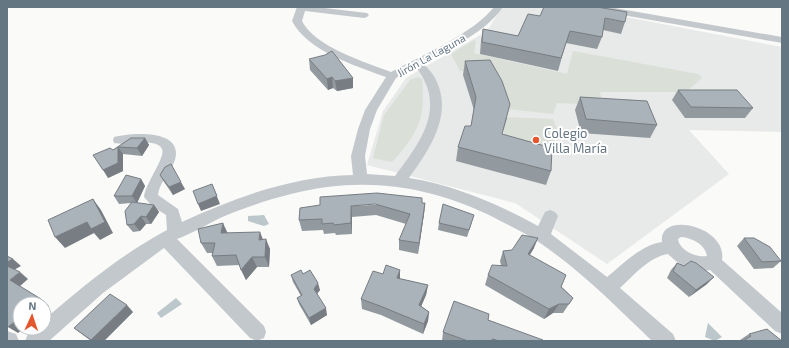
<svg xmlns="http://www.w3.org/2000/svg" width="789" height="348" font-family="'Exo 2',sans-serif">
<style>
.built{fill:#e8e9e9}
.green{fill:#dadfd7}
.water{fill:#bbc7cb}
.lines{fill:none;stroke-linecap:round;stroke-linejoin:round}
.minor{fill:#c3c8cc;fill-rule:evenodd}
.wall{fill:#929a9f}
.shaded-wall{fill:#777d82}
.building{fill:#aab3b9;stroke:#777d82}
.poi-dot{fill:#e4572e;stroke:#fff;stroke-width:1.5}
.labels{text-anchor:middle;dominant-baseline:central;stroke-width:4;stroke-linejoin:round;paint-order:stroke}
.far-street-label{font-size:11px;fill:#657683;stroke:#fff}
.poi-label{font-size:13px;fill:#657683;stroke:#fff;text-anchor:start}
</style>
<rect width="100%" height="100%" fill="#fafaf8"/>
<path class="built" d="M502 7H574L782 47V132L689 130 729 174 607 264 515 203 367 165 383 111 406 78 487 31Z"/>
<path class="green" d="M474 40 476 41 474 53 567 74 573 51 698 74 702 78 686 92H600L602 105 557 103 553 114 508 109 489 71H460L451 54Z
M417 77 422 79C426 119 418 133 392 162L373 158 384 115 410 80Z
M502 117 553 119 557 129 551 153 505 142Z"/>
<path class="water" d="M264 215 269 224 264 226 248 221V216Z
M176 298 182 304 161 318 157 313Z
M708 323 722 337 715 341 705 337Z"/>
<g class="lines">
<path class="minor" d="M297 7H316L367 13 369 15 367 17 364 18 305 11 302 21C315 47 365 62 391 72 421 56 474 33 494 7H503C484 34 451 47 423 63 427 68 432 72 435 78 454 114 430 149 409 178 454 185 498 204 538 226L545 212 550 210 555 212 558 216 551 234 607 277C623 264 641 245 662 242 658 210 728 226 722 260L782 313V334L775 331 710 270C694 273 680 266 668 254 649 257 634 275 620 288L673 334 676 341H652C618 308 583 273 543 245 528 234 510 226 493 217 427 185 363 176 291 194 267 200 243 208 220 218 206 225 191 234 177 239L264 326 266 332 264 338 257 341 250 338 164 248 103 293 49 341H25L28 334 35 328H44V320C82 287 122 254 167 230L166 215 152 206 144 197C145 184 166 157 162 149 157 137 125 146 114 143L113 140 114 137C129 133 176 129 176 153 176 168 160 179 158 195L178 209 182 222C236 197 294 176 353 175L351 156 358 129 365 110 386 77C356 66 307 51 292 21ZM416 67C447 108 421 141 395 176L367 174 365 156 370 129 377 110 396 78ZM681 237C692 238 705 244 707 256 696 258 679 250 678 239Z
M590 7H609L782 37V43L594 10Z
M7 331 16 334 19 341H7Z"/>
</g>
<path class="wall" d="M544 7 625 22 621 34 603 30 602 37 597 49 566 43 558 71 480 54 481 41 483 29 518 36 540 16Z
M309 59 353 88 337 91 333 88 328 90 310 70Z
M465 61 507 118 502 134 551 171 546 185 456 161 458 147 471 126 474 110 463 75Z
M678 90 753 108 745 118H685L672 100Z
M580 97 657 125 650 138 581 133 575 110Z
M131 138H145L149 145 142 156 123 154V171L108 178 113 150Z
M160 175 185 189 173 195 164 182Z
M141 179 145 186 137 203 154 205 159 212 151 224H146L140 231 133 232 127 225 131 203 119 204 114 196Z
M422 203H425L424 214 418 254 399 250V240L406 224 376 215 352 217V234L336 235 335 233 324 234 323 230 302 231 299 220 300 208Z
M472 222 467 237 438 230 439 223Z
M228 233 263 239 270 249 269 267H257L246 280 240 265 217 266 212 256V253H207L201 243Z
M744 238 781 261 773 268 754 269 737 246Z
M534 248 529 255 573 298 563 313H553L544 319 485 285 488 275 501 265 500 261 503 251Z
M677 263 707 284 689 297 667 278 671 270Z
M400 270V279L428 285 426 295 421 306 429 312 428 321 423 334 381 315 362 309 361 299 383 274Z
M303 274 320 290 317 294 327 315 311 325 299 304 297 298 301 296 293 282 291 275Z
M133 312 104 341H91L74 328Z
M488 320 543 341H442L443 332Z
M749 334 782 341H741L740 340Z"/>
<path class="shaded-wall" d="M332 77 333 88 328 90 327 79Z
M353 78V88L337 91 335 81Z
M145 138 149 145 142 156 137 148Z
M118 147 123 154V171L108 178 103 170Z
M141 179 145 186 137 203 132 196Z
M181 182 185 189 173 195 169 187Z
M212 184 220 204 201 211 198 204Z
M93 199 101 210 113 233 100 240 94 233 65 248 55 237 87 222Z
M425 203 424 214 418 254 419 243Z
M154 205 159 212 151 224 146 217Z
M351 206 352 217V234L351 223Z
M141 216 146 224 140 231 134 224Z
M223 223 228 234 221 233Z
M260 232 264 242 259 240Z
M538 238 534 248 524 265 528 254Z
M266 239 270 249 269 267 265 257Z
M252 257 257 267 246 280 241 270Z
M13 259 21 266 12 271 7 267V262Z
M400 270V280L397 278Z
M20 272 28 279 19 287 10 280Z
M714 277 707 284 689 297 696 290Z
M318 283 320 290 315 296 314 289Z
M428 285 426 295 418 314 419 305Z
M41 299 49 306 44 310V304H35Z
M559 304 553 313 544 319 549 309Z
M127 305 133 312 104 341H92L91 340Z
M326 308 327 315 311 325 309 318Z
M429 312 428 321 423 334 424 324Z
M20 317V328H24L18 333 8 327Z"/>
<path class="building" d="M544 7H597L627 12 625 22 605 18 602 37 570 31 561 58 482 42 483 29 518 36 528 14 540 16Z
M332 51 353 78 335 81 332 77 327 79 309 59 325 55Z
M490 60 502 81 510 104 502 134 552 148 551 171 458 147 465 126H471L476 97 465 61Z
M678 90H737L753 108 691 107Z
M580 97 647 101 657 125 586 119Z
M131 138H145L137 148 118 147V163L103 170 93 155 110 148 113 150Z
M171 164 181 182 169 187 160 175 165 167Z
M126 175 141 179 132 196H114Z
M212 184 217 196 198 204 193 191Z
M377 193 422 198V203H425L419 243 399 240 410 214 375 204 351 206V223L334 225 333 223 322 224V219L299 220 300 208 320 205V197Z
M93 199 105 222 91 229 87 222 55 237 48 220Z
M132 202 154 205 146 217 141 216 134 224 127 225 125 211Z
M443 204 474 215 469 230 439 223Z
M223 223 221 233 260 232 259 240 266 239 265 257H252L241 270 236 255 212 256 215 243H201L198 229Z
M522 235 538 238 528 254 566 275 561 287 573 298 569 304H559L549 309 488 275 492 265 507 266 503 251 512 250Z
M744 238H754L770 247 781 261 762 262Z
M7 256 13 259 7 262Z
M691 261 696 263 714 277 696 290 673 271 677 263 684 266Z
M386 265 400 270 397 278 428 285 419 305 429 312 424 324 380 306 361 299 373 271 383 274Z
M7 266 20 272 10 280 41 299 35 304H20V317L8 327 7 326Z
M301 270 303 274 310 270 318 283 314 289 326 308 309 318 297 298 302 295 291 275Z
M110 294 127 305 91 340 74 328Z
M454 301 489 314 488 320 543 340V341H499L493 339 490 341H468L443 332Z
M767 329 782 341H743L751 336 749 334Z"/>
<circle class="poi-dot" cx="536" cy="140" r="4"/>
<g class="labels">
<g class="far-street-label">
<text transform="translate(431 55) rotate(-29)">Jirón La Laguna</text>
</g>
<g class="poi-label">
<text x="544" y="133">Colegio<tspan x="544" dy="15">Villa María</tspan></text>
</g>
</g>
<rect width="789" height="348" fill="none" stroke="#657683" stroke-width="16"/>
<g transform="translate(32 316) rotate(3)"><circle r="19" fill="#ffffff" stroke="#c1c8cd"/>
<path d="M0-3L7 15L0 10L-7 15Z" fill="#e4572e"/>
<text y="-6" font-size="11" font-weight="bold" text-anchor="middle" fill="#657683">N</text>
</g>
</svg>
